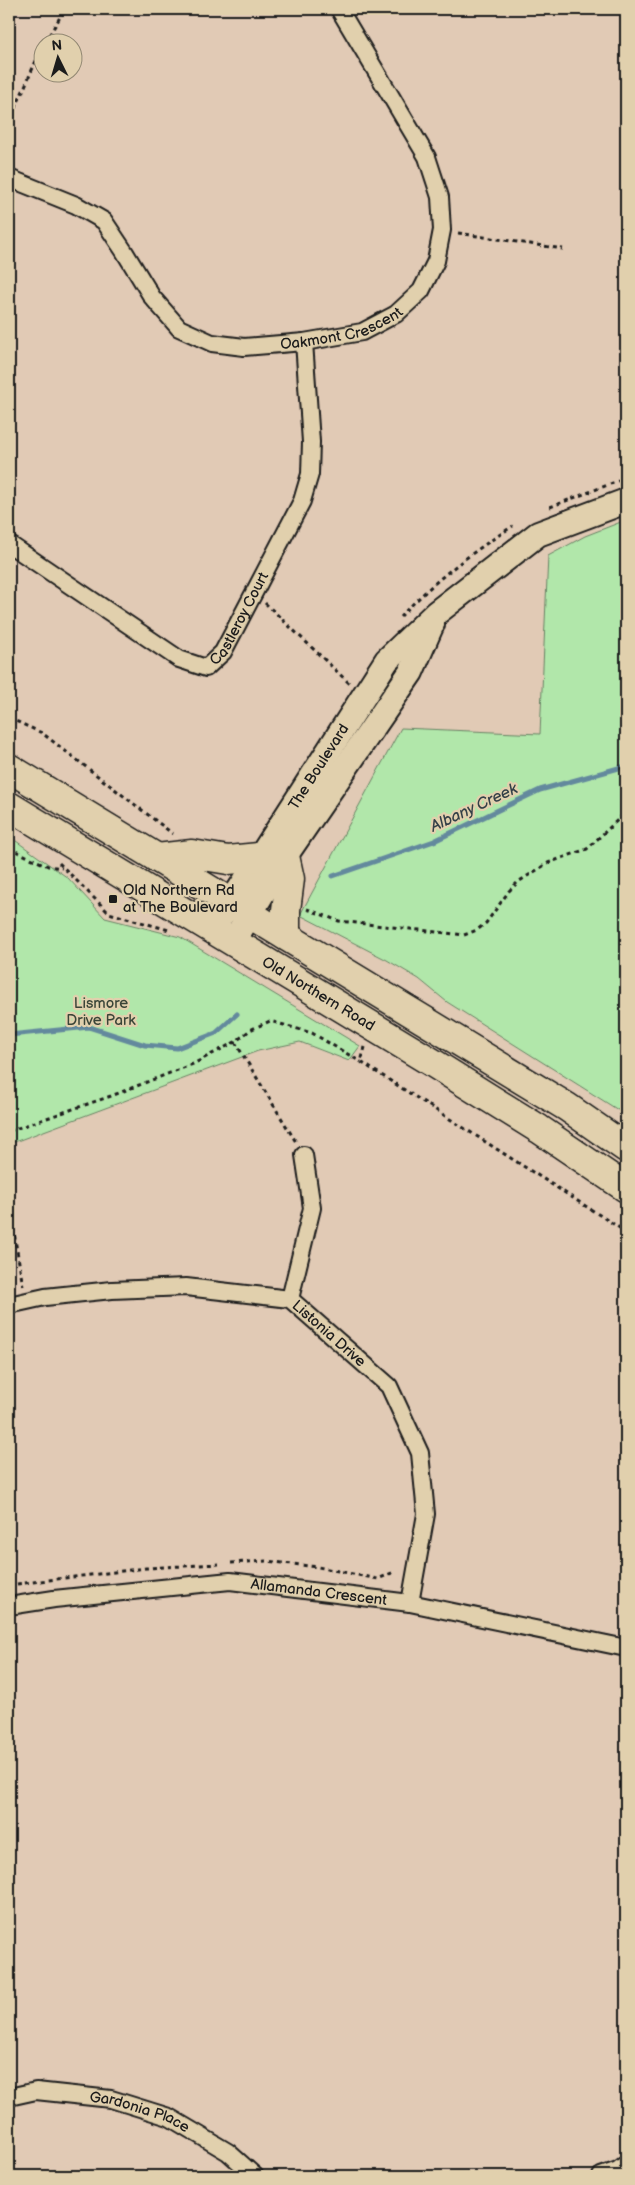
<svg xmlns="http://www.w3.org/2000/svg" width="635" height="2185" font-family="'Balsamiq Sans',sans-serif">
<style>
.green{fill:#b1e7aa;stroke:#668263}
.lines{fill:none;stroke-linecap:round;stroke-linejoin:round}
.stream{stroke:#63899d;stroke-width:5}
.street-casing{stroke:#1c1c1c;stroke-width:20}
.secondary-casing{stroke:#1c1c1c;stroke-width:28}
.highway-casing{stroke:#1c1c1c;stroke-width:31}
.path{stroke:#1c1c1c;stroke-width:3;stroke-dasharray:4 4;stroke-linecap:butt}
.street{stroke:#e1d0ad;stroke-width:16}
.secondary{stroke:#e1d0ad;stroke-width:24}
.highway{stroke:#e1d0ad;stroke-width:28}
.poi-dot{fill:#1c1c1c;stroke:#e1d0ad;stroke-width:2}
.labels{text-anchor:middle;dominant-baseline:central;stroke-width:4.5;stroke-linejoin:round;paint-order:stroke}
.street-label{font-size:15px;fill:#1c1c1c;stroke:#e1d0ad}
.poi-label{font-size:15px;fill:#1c1c1c;stroke:#e1d0ad;text-anchor:start}
.park-label{font-size:15px;fill:#3a4538;stroke:#e1d0ad}
.water-label{font-size:16px;font-style:italic;fill:#344047;stroke:#e1d0ad}
</style>
<rect width="100%" height="100%" fill="#e1cab5"/>
<filter id="ink" filterUnits="userSpaceOnUse"><feTurbulence type="fractalNoise" baseFrequency=".02" numOctaves="2"/><feDisplacementMap in="SourceGraphic" scale="10" xChannelSelector="R" yChannelSelector="G"/><feConvolveMatrix kernelMatrix="1 2 1 2 8 2 1 2 1" color-interpolation-filters="sRGB"/></filter>
<g filter="url(#ink)">
<path class="green" d="M626 520V1115L447 1002 419 979 387 960 300 915 401 728 540 734 548 556 585 536Z
M9 836 68 878 105 918 180 937 360 1046 349 1061 300 1042 258 1051 9 1144Z"/>
<g class="lines">
<path class="stream" d="M333 876 434 841 540 790 626 766
M9 1035 89 1027 145 1045 177 1048 216 1033 237 1014"/>
<defs>
<g id="street">
<path id="s1" d="M9 178 76 205 104 221 124 251 152 297 179 328 212 343 244 347 304 342 362 332 396 314 421 291 436 261 442 230 440 197 427 157 339 9"/>
<path id="s2" d="M9 544 179 659 206 668 223 652 302 501 310 474 311 442 304 342"/>
<path d="M290 1299 312 1208 304 1155"/>
<path id="s3" d="M9 1305 45 1297 112 1290 186 1287 290 1299 389 1386 420 1453 426 1514 410 1603"/>
<path id="s4" d="M9 1606 54 1599 230 1581 410 1603 626 1648"/>
<path id="s5" d="M9 2097 36 2091 111 2099 169 2117 228 2152 255 2176"/>
<path d="M601 2176 618 2170 626 2164"/>
</g>
<g id="secondary">
<path id="s6" d="M211 928 231 903 387 660 436 613 538 534 626 501"/>
<path d="M233 942 285 856 411 672 432 624"/>
</g>
<g id="highway">
<path d="M9 768 567 1107 626 1148"/>
<path id="s7" d="M9 806 433 1063 539 1129 626 1188"/>
<path d="M285 856 290 879 286 910V936"/>
<path d="M157 858 192 854 228 860 259 857"/>
</g>
</defs>
<use href="#street" class="street-casing"/>
<use href="#secondary" class="secondary-casing"/>
<use href="#highway" class="highway-casing"/>
<path class="path" d="M45 42 65 9
M9 123 42 47
M458 233 563 249
M550 507 626 478
M265 603 349 683
M400 617C437 578 468 555 513 526
M9 718 42 733 173 834
M9 848 48 866 62 868
M59 863 109 913 169 930
M307 909 339 921 464 935 477 930 486 923 509 891 518 882 548 863 587 849 626 812
M235 1042 296 1142
M365 1047 361 1062 626 1232
M9 1131 111 1096 193 1064 235 1042 250 1030 270 1021 312 1033 361 1062
M9 1204 23 1286
M231 1563 266 1561 318 1567 378 1579 394 1572
M9 1585 146 1568 219 1564"/>
<use href="#street" class="street"/>
<use href="#secondary" class="secondary"/>
<use href="#highway" class="highway"/>
</g>
</g>
<rect class="poi-dot" x="108" y="894" width="10" height="10" rx="2.5"/>
<g class="labels">
<g class="street-label">
<text stroke="none"><textPath href="#s1" startOffset="404">Oakmont Crescent</textPath></text>
<text stroke="none"><textPath href="#s2" startOffset="294">Castleroy Court</textPath></text>
<text stroke="none"><textPath href="#s6" startOffset="194">The Boulevard</textPath></text>
<text stroke="none"><textPath href="#s7" startOffset="362">Old Northern Road</textPath></text>
<text stroke="none"><textPath href="#s3" startOffset="335">Listonia Drive</textPath></text>
<text stroke="none"><textPath href="#s4" startOffset="312">Allamanda Crescent</textPath></text>
<text stroke="none"><textPath href="#s5" startOffset="134">Gardonia Place</textPath></text>
</g>
<g class="poi-label">
<text x="123" y="890">Old Northern Rd<tspan x="123" dy="17">at The Boulevard</tspan></text>
</g>
<g class="park-label">
<text x="101" y="1003">Lismore<tspan x="101" dy="17">Drive Park</tspan></text>
</g>
<g class="water-label">
<text transform="translate(474 808) rotate(-25)">Albany Creek</text>
</g>
</g>
<rect width="635" height="2185" fill="none" stroke="#e1d0ad" stroke-width="30"/>
<rect x="15" y="15" width="605" height="2155" fill="none" stroke="#1c1c1c" stroke-width="2" filter="url(#ink)"/>
<g transform="translate(58 58) rotate(355)"><circle r="24" fill="#e1d0ad" stroke="#928873"/>
<path d="M0-4L9 19L0 12L-9 19Z" fill="#1c1c1c"/>
<text y="-8" font-size="14" font-weight="bold" text-anchor="middle" fill="#1c1c1c">N</text>
</g>
</svg>
